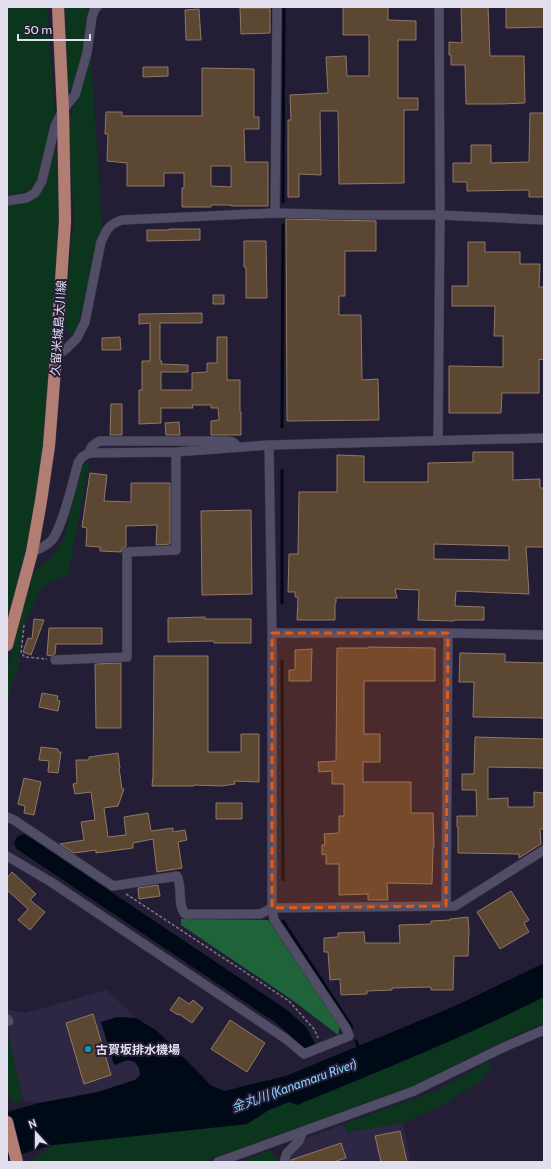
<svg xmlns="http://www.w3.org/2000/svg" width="551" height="1169" font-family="Cabin,'Noto Sans JP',sans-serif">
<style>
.built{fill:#2d2743}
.green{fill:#0c351d}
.forest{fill:#1e633a}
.water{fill:#000916}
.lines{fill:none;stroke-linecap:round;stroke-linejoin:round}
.stream{stroke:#000916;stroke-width:3}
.river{stroke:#000916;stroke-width:17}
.building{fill:#5b4732;stroke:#907963;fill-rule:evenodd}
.minor-casing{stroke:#3c374a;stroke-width:10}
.major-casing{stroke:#3c374a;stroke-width:13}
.path{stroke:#7c798c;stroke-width:1.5;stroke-dasharray:3 2;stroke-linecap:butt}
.minor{stroke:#524d67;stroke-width:9}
.major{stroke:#b27d72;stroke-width:12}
.marked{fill:#e8590c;fill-opacity:0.2;stroke:#e8590c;stroke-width:3;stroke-dasharray:8 5;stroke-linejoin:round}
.culture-dot{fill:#0f9aa8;stroke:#231e35;stroke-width:1.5}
.labels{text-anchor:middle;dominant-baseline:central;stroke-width:4;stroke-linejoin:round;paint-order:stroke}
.street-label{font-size:12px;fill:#e1dfee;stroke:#231e35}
.poi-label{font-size:12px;font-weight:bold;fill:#e1dfee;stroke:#231e35;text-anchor:start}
.water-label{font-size:13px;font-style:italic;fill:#84ccfe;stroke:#231e35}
</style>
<rect width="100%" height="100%" fill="#231e35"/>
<path class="built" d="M107 990 136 1018 117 1017 115 1065 128 1060 135 1062 139 1068 140 1075 135 1080 98 1092 39 1103 23 1101 7 1030V1012L9 1010 25 1013Z
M403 1123 411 1162H289L288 1158 309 1137 344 1124 347 1132Z"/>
<path class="green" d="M7 7H47L55 109 39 181 25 192 7 195Z
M64 7H88L89 11 82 54 74 90 66 92Z
M91 55 102 229 76 332 71 335 63 327 74 220 68 124Z
M56 144 59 224 43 447 30 536 7 618V205L27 203 41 192Z
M90 460 68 575 42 587 23 628 18 656 20 661 7 701V668L33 572 53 556 64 538 82 465Z
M544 997V1023L502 1041 413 1086 203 1162H30L53 1145 247 1124 269 1110 289 1102 297 1105C380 1071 464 1037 544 997Z
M7 1030 23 1101 11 1102 7 1088Z
M487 1062 492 1065 483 1079 445 1104 403 1123 347 1132 344 1124 438 1090Z
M270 1150 276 1158 277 1162H239Z"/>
<path class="forest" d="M181 919 268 920 340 1026 338 1035 291 999 181 925Z"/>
<path class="water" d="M544 963V997C464 1037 380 1071 297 1105L289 1102 269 1110 247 1124 53 1145 7 1158V1112L39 1103 98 1092 135 1080 140 1075 139 1068 135 1062 128 1060 114 1065 101 1022 117 1017 136 1018 157 1031 201 1075 210 1085 224 1091 286 1076 455 1006Z"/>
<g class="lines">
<path class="stream" d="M283 202 284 8
M282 427 283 225
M282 470V603
M282 661 283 880
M283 921 352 1027
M356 1041 359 1049"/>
<path class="river" d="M23 843 281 1016 299 1032 308 1048"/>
</g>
<path class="building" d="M343 7H388V20L416 21V40H398V98H418V110H404V183L339 184 338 111H320L321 175 299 174V197H288V120H291L290 95 328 93 326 57 346 56 347 76H369V35H343Z
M461 7H488L490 56H524L525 103 500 104H466L465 65H451V55H449V42L462 43Z
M506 7H544V27L506 28Z
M240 8H270V33L241 34Z
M199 9 201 40H186L185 10Z
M143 67H168V76L143 77Z
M202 68 254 69V117H259V129H244L245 162H268V206H231V205H211V207H182V188H184V173H164V186H127V163L107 161 108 134H105L106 112H122V116H202ZM211 166H231V187L211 186Z
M530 113H544V197H529V190L467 191V182H453V163H471V145H491V163L529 162Z
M286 219 376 221V251H345V296H339V315H361L362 380 378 379 379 420 287 421Z
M169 229H200V240L147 241V230H169Z
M244 241H266L267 298H246V267H244Z
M468 242H485V252H520V264H540L539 287H544V360L539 359V393H502L501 413H449V366L503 367V336H494L495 306H452V286H468Z
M213 295H224V304H213Z
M202 313V323H160V361H162L161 364 188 365V372H161V390H192V373L207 372V363H217V337H227V380H240V412H241V435H211V421L219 420 218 408H211V405H192L193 408H161V423L139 424V390H142V361H150V323L139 324V314Z
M120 337 121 350H102V338Z
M111 404H122V435H110Z
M179 422 180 435H166L165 423Z
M473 452H513V480L540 479V488H544V547H526L529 594 456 591 455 606 484 607V620H454V621L418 620 419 590 395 589 397 598H336V603H335V620H297L298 597H295V592H288L289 554H298L299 492H337V455L364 456V482H428V463L473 462ZM434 544 509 546V560L434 559Z
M90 473 107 475 104 501 131 502V483H170V544L156 545 157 525 126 526V546L122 549 121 552 100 551V547L86 546 87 528 82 527Z
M251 510 252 594 202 595 201 511Z
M205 617V619H251V643H214V641L168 642V618Z
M34 619 44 620 31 655 23 652 28 638 32 639Z
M49 628H102V644H56L55 654 51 656 47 655Z
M368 647 435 648V681H364V734H380V762H363V782H411V813H433L434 847H433L432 884 387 883 388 900H368V894L339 895V864H326V854L322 855V845H325L324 834 339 833V816H344V784H332V771L319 772 318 762 336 761 337 648H368Z
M312 649 311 681H289V670H295V650Z
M460 653 505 654V662L544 663V718L473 717 474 682H459Z
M154 656H208V752H241V734H259V782L234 781 235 784 222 786 194 785V786H152L153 776Z
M121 663V728H96L95 664Z
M42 693 58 696 57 700 60 701 58 711 39 707Z
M475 737 544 739V768L488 767V799L508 798V807H534V792L544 793V829H540L541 844 519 858V854L458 853V827H457V816H477L476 790H462V774H474Z
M41 747 58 749V752H61L58 773 48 772 49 761 39 760Z
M118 753 120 768H119L122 789H124L118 806 104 808 108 837 126 835 124 817 148 813 151 831 173 828V832L185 830 187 840 178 842 182 868 157 872 153 839 133 843V848L96 853V850L74 853 60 844 84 840 81 822 95 820 91 792 75 794 73 784 77 783 76 760H89V757Z
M24 778 41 782 34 815 24 813 25 806 18 804Z
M216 803H242V819H216Z
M12 872 36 894 30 900 45 912 30 930 18 920 28 909 7 890V878Z
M158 885 160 896 139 899 138 888Z
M511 891 529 920 524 923 529 932 500 949 477 912Z
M468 917 469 930 468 956H454L453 990H431V987L392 988V990L367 991V994L341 995 340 979 330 980 328 952H324V938L338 937V933L364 932 365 943H400L399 925 431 924V921L450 920V919Z
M179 997 189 1004 193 1000 203 1008 192 1023 179 1014 178 1015 170 1010Z
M93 1014 111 1075 84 1084 66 1023Z
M230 1020 265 1043 247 1072 211 1049Z
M400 1131 407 1162H381L375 1136Z
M341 1143 346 1158 333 1162H290L291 1160Z"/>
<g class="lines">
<defs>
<path id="minor" d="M7 201 26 198 35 193 42 181 55 126 63 110 75 95 87 53 92 17 95 8 97 7
M275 213 277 7
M56 356 66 349 77 338 85 322 101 242C107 229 109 224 122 220L275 213 355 215H440L544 220
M438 441 440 215 439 7
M269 445 272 633V908L455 906 544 850
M89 453C91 446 93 444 100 441H227L233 442 238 447
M32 552C39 549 45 547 51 541 62 530 73 481 78 463L82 457 89 453 176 452 269 445 544 438
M272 633H448L544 635
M55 660 127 657V552L176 550V452
M7 817 14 820 113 886 177 876C183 888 177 905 185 914H260L272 908 274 920 346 1028 349 1036 304 1054 286 1039 51 882 7 856
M446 906 448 633
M7 1019 9 1021
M218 1162 414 1091 502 1048 544 1030
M284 1162 287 1153 299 1141 303 1131"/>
<path id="major" d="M7 645 32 552 41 501 49 446 56 356 65 221 63 110 58 7
M7 1122 17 1162"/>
</defs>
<use href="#minor" class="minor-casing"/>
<use href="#major" class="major-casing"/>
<path class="path" d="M24 625 21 653 25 657 47 659
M126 894 289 1001 314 1029 318 1038"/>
<use href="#minor" class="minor"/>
<use href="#major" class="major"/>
</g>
<path class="marked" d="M272 633H448L446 906 272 908Z"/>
<circle class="culture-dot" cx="88" cy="1049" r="4"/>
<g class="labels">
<g class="street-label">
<text transform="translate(58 328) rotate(-86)">久留米城島大川線</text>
</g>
<g class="poi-label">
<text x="96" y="1049">古賀坂排水機場</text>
</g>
<g class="water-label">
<text transform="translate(294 1085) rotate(-20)">金丸川 (Kanamaru River)</text>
</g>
</g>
<rect width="551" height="1169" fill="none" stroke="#e1dfee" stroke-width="16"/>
<g transform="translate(36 1133) rotate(339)" stroke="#231e35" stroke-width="3" paint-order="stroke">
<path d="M0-3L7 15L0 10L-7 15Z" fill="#e1dfee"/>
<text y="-6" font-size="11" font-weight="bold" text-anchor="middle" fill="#e1dfee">N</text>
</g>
<path d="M18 34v6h72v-6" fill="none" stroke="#e1dfee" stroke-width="2"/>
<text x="24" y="34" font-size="12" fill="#e1dfee" stroke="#231e35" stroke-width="3" paint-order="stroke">50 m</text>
</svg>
